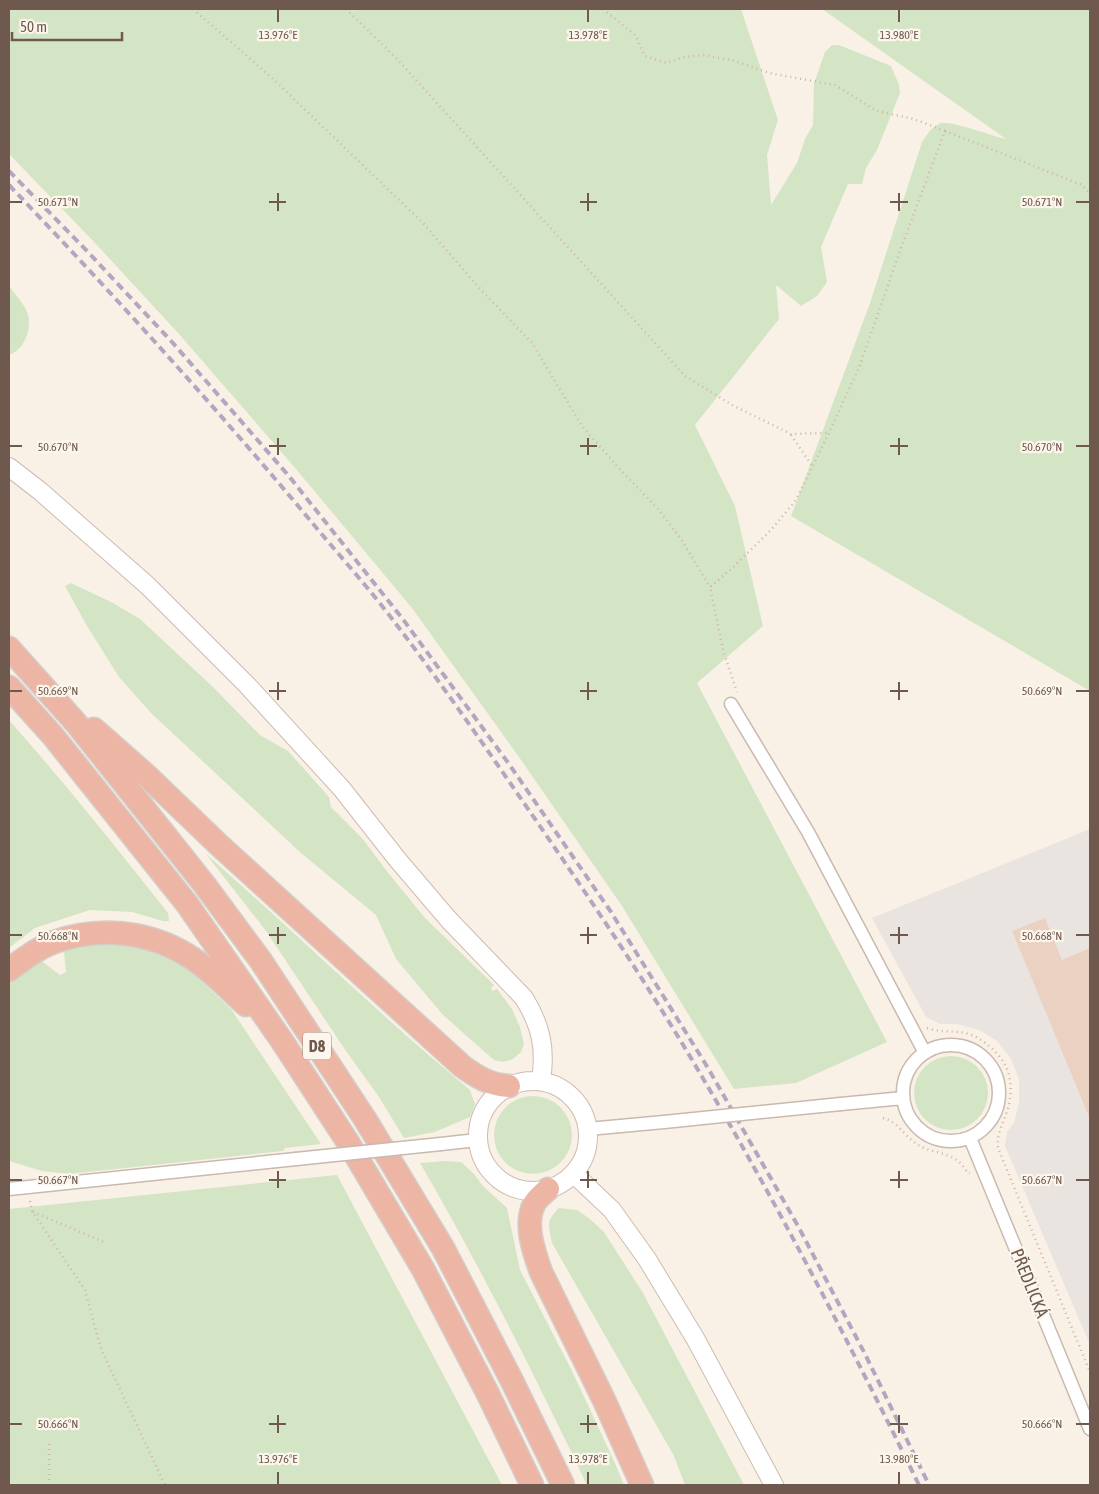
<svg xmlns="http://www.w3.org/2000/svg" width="1099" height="1494" font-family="'Asap Condensed',sans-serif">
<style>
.industrial{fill:#eae4e0}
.green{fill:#d4e5c6}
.building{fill:#ebd1c1}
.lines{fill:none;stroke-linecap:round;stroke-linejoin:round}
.street-casing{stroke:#c9b9ae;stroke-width:15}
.secondary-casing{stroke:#cebbaf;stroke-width:20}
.highway-casing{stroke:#d4cdca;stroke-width:25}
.path{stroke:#d0b4a5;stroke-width:2.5;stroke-dasharray:1 4;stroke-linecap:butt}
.street{stroke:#fff;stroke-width:12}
.secondary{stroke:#fff;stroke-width:18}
.highway{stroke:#ecb5a4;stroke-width:22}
.rail{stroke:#b4a6c1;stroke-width:4;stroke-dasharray:8 5;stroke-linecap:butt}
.street-bridge-casing{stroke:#c9b9ae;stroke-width:15;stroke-linecap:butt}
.street-bridge{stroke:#fff;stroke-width:12}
.ticks{fill:none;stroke:#6f594e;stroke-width:2}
.labels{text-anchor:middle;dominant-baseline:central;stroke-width:4.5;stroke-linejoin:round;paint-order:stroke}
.shield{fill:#fdf6ec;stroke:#9a887d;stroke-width:1}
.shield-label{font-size:16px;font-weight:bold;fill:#6f594e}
.street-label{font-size:18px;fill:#6f594e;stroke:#fdf6ec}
.ticks-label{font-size:12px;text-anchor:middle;fill:#6f594e;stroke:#fdf6ec;stroke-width:4.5;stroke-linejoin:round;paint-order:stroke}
</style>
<rect width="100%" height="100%" fill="#f9f1e6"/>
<path class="industrial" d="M1090 829V1345L1005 1146 1007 1132 1014 1123 1019 1102V1079L1011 1059 997 1041 979 1030 957 1024H940L926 1017 872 918Z"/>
<path class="green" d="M9 9H741L778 120 767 155 771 205 797 163 805 139 813 125 814 84 825 52 832 45H839L891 66 899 85 900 93 877 150 866 168 862 184H848L821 247 827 282 817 296 801 306 776 285 779 319 695 425 735 506 763 626 697 683 887 1042 796 1083 734 1089 622 906 519 757 412 608 296 469 179 334 96 244 9 154Z
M822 9H1090V691L791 516 870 303 922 142C927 135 932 126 941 123 953 121 992 136 1006 139Z
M9 286C14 293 25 305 27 312 33 327 25 350 9 355Z
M71 583 113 603 140 619 213 687 260 735 288 751 329 797 331 807 362 838 389 874 425 918 494 985 491 988 492 991 497 989 512 1009 520 1027 524 1044 521 1052 513 1059 503 1062 494 1060 443 1015 396 959 376 915 301 853 151 713 119 677 87 626 65 586Z
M9 720C64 782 116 847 168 913L169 921H163L132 912 90 910 35 928 9 948Z
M206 854C295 932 379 1015 470 1090L475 1104 470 1117 435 1132 404 1138 379 1097 346 1051 266 931Z
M117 940 152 951 186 967 231 1009 321 1144 285 1148 283 1151 69 1174 42 1171 9 1161V982L14 976 39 959 60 975 66 972 64 953 69 946Z
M914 1093a37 37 0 1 1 74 0a37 37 0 1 1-74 0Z
M494 1135a39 39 0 1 1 78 0a39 39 0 1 1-78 0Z
M446 1161 461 1162 474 1174 483 1186 507 1208 520 1270 572 1371 615 1463 624 1485H587C535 1376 481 1268 420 1163Z
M337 1175 502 1485H9V1209Z
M559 1208 577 1210 590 1219 604 1232 643 1293 744 1485H685L674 1456 552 1243C549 1226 545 1221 559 1208Z"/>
<path class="building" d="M1045 918 1062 960 1090 948V1119L1012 931Z"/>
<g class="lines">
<defs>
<path id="street" d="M731 704 808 832 925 1053
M903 1093a48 48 0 1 1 96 0a48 48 0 1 1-96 0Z
M841 1104 903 1098
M588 1129 664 1122
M970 1138 1090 1429
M441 1144 477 1140
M9 1189 296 1159"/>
<path id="secondary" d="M9 467 40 491 148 586 247 685 342 789 397 859 449 920 524 998C541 1026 546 1048 541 1081
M478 1136a55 55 0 1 1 110 0a55 55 0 1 1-110 0Z
M574 1174 612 1210 647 1259 695 1338 774 1485"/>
<path id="highway" d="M9 648 76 723 204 884 261 961 365 1119 443 1248 511 1379 563 1485
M9 687 53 736 187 904 282 1041 349 1144 423 1269 488 1394 532 1485
M94 729 145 774 219 845 462 1066C477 1077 490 1085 509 1086
M9 970C23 959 38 948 54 942 98 926 148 931 187 955 209 968 227 988 246 1005
M548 1189C543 1194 537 1198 534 1204 524 1225 534 1252 541 1272L604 1400 642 1485"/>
</defs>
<use href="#street" class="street-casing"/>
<use href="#secondary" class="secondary-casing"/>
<use href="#highway" class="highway-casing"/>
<path class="path" d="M193 9 271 77 422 222 481 290 532 343 582 426 616 465 658 509 681 539 710 587
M346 9 396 58 685 376 732 405 791 434 829 433
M603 9 635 35 645 56 667 63 684 57 704 55 735 61 769 73 835 85 877 111 914 119 945 131 901 248 860 365 829 433 796 500 771 530 730 570 710 587 723 650 737 692
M945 131 1082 185 1090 194
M791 435 813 467
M927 1028C941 1033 955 1030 969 1034 976 1036 983 1041 989 1046 1008 1062 1014 1079 1009 1104 1006 1119 996 1132 998 1148L1090 1372
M883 1118C898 1122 903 1134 914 1142 927 1153 946 1151 958 1161 962 1164 965 1169 968 1173H970
M30 1201 32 1211 85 1290 101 1349 165 1485
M33 1212 104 1242
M49 1485V1442"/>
<use href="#street" class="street"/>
<use href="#secondary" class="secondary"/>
<use href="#highway" class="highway"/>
<path class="rail" d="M9 171 87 251 172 342 288 475 402 618 509 764 611 912 708 1068 798 1226 865 1354 929 1485
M9 185C112 293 213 404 309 519 338 554 369 588 396 624 441 683 484 745 526 806 587 894 647 983 701 1075 780 1209 851 1346 919 1485"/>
<defs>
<path id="street-bridge" d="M664 1122 841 1104
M296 1159 441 1144"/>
</defs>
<use href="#street-bridge" class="street-bridge-casing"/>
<use href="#street-bridge" class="street-bridge"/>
</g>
<path class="ticks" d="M278 10V22M588 10V22M899 10V22M278 193V211M588 193V211M899 193V211M10 202H22M269 202H286M580 202H597M890 202H908M1076 202H1089M278 438V455M588 438V455M899 438V455M10 446H22M269 446H286M580 446H597M890 446H908M1076 446H1089M278 682V700M588 682V700M899 682V700M10 691H22M269 691H286M580 691H597M890 691H908M1076 691H1089M278 927V944M588 927V944M899 927V944M10 935H22M269 935H286M580 935H597M890 935H908M1076 935H1089M278 1171V1188M588 1171V1188M899 1171V1188M10 1180H22M269 1180H286M580 1180H597M890 1180H908M1076 1180H1089M278 1415V1433M588 1415V1433M899 1415V1433M10 1424H22M269 1424H286M580 1424H597M890 1424H908M1076 1424H1089M278 1472V1484M588 1472V1484M899 1472V1484"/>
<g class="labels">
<rect class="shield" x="303" y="1032.5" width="28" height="27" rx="4"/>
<g class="shield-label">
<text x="317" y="1046">D8</text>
</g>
<g class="street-label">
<text transform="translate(1030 1283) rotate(68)">PŘEDLICKÁ</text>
</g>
</g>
<g class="ticks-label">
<text x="278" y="39">13.976°E</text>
<text x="588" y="39">13.978°E</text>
<text x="899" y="39">13.980°E</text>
<text x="58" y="206">50.671°N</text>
<text x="1042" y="206">50.671°N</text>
<text x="58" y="451">50.670°N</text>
<text x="1042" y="451">50.670°N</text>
<text x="58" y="695">50.669°N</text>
<text x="1042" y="695">50.669°N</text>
<text x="58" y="940">50.668°N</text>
<text x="1042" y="940">50.668°N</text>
<text x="58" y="1184">50.667°N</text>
<text x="1042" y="1184">50.667°N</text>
<text x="58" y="1428">50.666°N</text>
<text x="1042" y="1428">50.666°N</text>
<text x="278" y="1463">13.976°E</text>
<text x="588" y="1463">13.978°E</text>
<text x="899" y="1463">13.980°E</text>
</g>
<rect width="1099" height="1494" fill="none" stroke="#6f594e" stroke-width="20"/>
<path d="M12 32v8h110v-8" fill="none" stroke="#6f594e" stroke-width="2.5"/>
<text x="20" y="32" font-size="15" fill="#6f594e" stroke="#fdf6ec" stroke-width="4" paint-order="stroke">50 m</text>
</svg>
